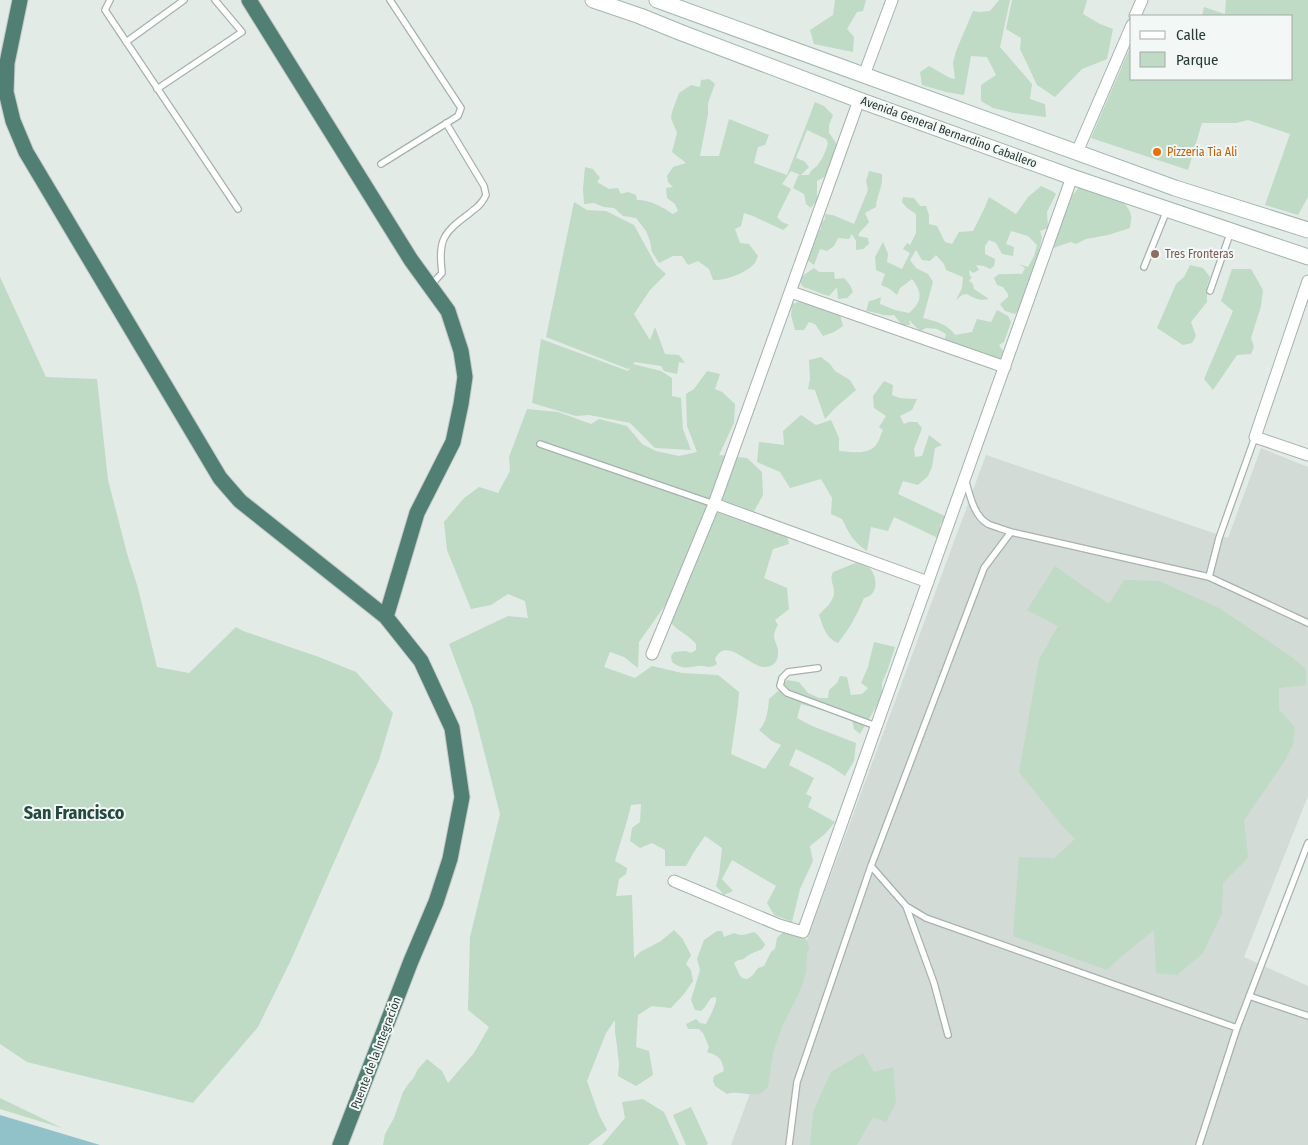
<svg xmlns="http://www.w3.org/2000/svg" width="1308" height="1145" font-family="'Fira Sans Condensed',sans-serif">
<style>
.built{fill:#d2dbd6}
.green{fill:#bfdac5;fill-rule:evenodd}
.water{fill:#92c2c9}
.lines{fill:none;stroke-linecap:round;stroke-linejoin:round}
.service-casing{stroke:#a6b2ae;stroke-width:8}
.minor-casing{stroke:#a6b2ae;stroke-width:13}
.secondary-casing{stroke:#a3b6af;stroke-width:17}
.trunk-casing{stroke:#c2c8c6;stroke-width:17}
.service{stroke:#fff;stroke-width:5.5}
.minor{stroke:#fff;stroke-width:11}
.secondary{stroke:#fff;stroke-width:15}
.trunk{stroke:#517f73;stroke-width:15}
.food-dot{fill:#e8710a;stroke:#f3f8f6;stroke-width:2}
.education-dot{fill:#8d6e63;stroke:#f3f8f6;stroke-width:2}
.labels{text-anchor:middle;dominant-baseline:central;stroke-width:4;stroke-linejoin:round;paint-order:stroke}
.street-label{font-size:12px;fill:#253a34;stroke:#f3f8f6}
.food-label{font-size:12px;fill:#c56008;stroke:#f3f8f6;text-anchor:start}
.education-label{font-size:12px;fill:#785e54;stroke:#f3f8f6;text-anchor:start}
.district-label{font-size:18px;font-weight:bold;fill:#244a40;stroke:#f3f8f6}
</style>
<rect width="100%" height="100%" fill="#e3ebe7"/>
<path class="built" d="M1261 448 1308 467V796L1244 957 1308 986V1145H731L986 455 1228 538Z"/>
<path class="green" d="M835 0H866L863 11 857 12 847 29 854 37 853 52 814 44 810 30 833 15Z
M999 0H1010L1000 47 1032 84 1030 99 1045 104 1046 117 1014 113 993 108 981 101V85L996 75 987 57 971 56 964 95 946 92 922 85 920 72 929 66 950 78 955 79 953 63 956 51 973 11 979 12 990 11Z
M1012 0H1087L1083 14 1100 24 1113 29 1107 59 1082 69 1055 97 1037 85 1020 49 1021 38 1006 29Z
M1226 0H1308V197L1298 215 1265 205 1290 134 1248 120 1236 123H1202L1188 170 1091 138 1132 43V79H1292V16H1202L1204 7 1225 14Z
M709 79 715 84 708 103V114L700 156H719L729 119 769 135 765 145 758 147 754 163 787 175 815 102 824 106 833 115 829 125V133C837 143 846 159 835 170 830 175 822 178 817 181V200L811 208 806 204 804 194 793 188 798 176 800 175 791 171 782 184 791 189 777 217 782 222 789 225 783 230 753 216 744 213 741 226 735 229 740 243 749 244 758 256C757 258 756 262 754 264 746 273 725 281 713 280L709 269 698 261 688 265 682 256H673L659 263 652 252 650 241 646 231 636 218 623 216 614 208 604 207 594 203 584 204 583 189 585 167 593 169 600 178 597 182 609 189 618 188 621 194 628 192 636 195 637 200C651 200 662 207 673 214L678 211 675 204 667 198 666 188 673 187 668 182 667 176 673 167 686 163 672 152 677 133 671 118 672 112 679 93 691 85 700 87 701 80ZM807 130 826 139 828 143C826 151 822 160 817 166 813 169 811 170 809 175H801L809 167 804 161 796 158Z
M869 171 882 174C883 188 877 194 876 207L865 213 869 222C865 228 860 230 858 236L868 238 869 244 863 249 856 250V241L852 234 849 239 838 238 834 246 827 251 820 249 814 265 803 257 816 227 821 230 820 224 825 219V214L833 215 854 224 868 190 866 181Z
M1041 186 1052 191 1056 194 1047 212 1048 228 1040 231 1042 237 1038 255 1037 266 1024 305 1015 314 1005 311 1000 304 1008 297V294L1003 287 997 285 994 278 999 274C1007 275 1014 273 1022 274L1025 268 1019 264 1028 267 1034 256 1037 245 1028 236 1011 231 1006 244 1014 247 1013 256 1002 254 996 243 989 240 985 246V254L995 259 994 266 990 269 984 266 976 265 979 270 973 273 969 270 970 276 972 277 969 281 973 284 974 289 989 299C980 301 975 299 967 294L962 295 956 300 962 288 963 277 946 270 944 264 936 255 930 261 922 260 916 250 910 260 916 268 928 274 933 282 923 318C935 321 948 324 955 335L972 332 977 319 991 322 997 310 1008 316 1011 322 1004 342 999 345 1004 352 999 362 943 346 946 334 937 329 926 328 920 331 909 320 910 325H902L894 315C885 317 876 312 866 311L869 301 874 300 881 297 880 304 895 310 909 313C922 302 923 293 912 279L900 288 897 295 890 289 881 285 885 274 876 270 875 257 883 242 888 254 887 262 902 269 910 253 903 249 907 243 910 245 916 233V214L907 208 902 202 903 197 914 198 920 206H926L929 215V224L937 226 945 242 952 244 959 232 973 231 985 207 989 197 1016 214 1028 197Z
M1079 187C1096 191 1128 195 1131 216 1132 219 1130 224 1130 228L1108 235 1086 239 1076 244 1071 242 1050 249 1065 215 1072 196Z
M574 202 587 210 606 211 634 225 656 265 666 274 650 290 634 314 650 340 655 327 665 354 679 355 685 363 679 362 677 374 664 371 661 366 635 362 633 364 661 371 672 378V396L681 398 683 429 691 450 655 448 630 423 589 415 576 416 532 403 541 339 628 371 631 367 628 369 546 337Z
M1190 265 1203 268 1210 277 1207 286V302L1191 322 1196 336 1192 343 1183 345 1157 328 1176 284 1184 277Z
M814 268 819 272H834L835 279 844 278 850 285 853 292 847 298 838 299 837 287 829 296C820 294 812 289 803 287L798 279Z
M1232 269H1251L1263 290 1261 306 1251 338 1254 347 1251 354 1237 355 1213 390 1204 379 1233 311 1221 301Z
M0 277 46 377 97 379 108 480 128 557 138 588 157 667 189 673 236 627 243 631 319 657 356 672 393 713 379 760 291 960 258 1027 193 1103 27 1062 0 1044Z
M802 301 840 314 843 326 834 332 823 336 815 324 809 322 804 330H795L791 315 792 304Z
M821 357 830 364 835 371 850 380 856 390 835 408 825 419 815 390 808 389 810 379 809 360Z
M707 371 720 374 715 389 722 392 735 404 734 423 719 455 747 458 762 472 763 495 752 515 787 535 789 544 773 549 764 578 787 588 789 609 775 620 778 625C776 628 774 633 774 636 774 641 778 646 778 651 779 660 774 667 765 667 750 668 726 635 715 659L717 664C708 670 706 665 697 666 687 668 681 669 672 662L671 656 674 652 686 651 691 653 696 650V644C689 635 679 632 671 623L674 603 666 604 639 642 638 668 624 657 610 652 604 667 635 678 652 666 682 673 718 675 739 692 738 706 731 754 765 769 781 745 772 741 759 730C767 722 768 710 769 699L778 691 787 680 799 682 808 693 819 698H828L829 690 837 683 840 676 847 677 851 695 862 694 868 688 861 683 868 667 874 642 895 647 888 669 882 683V697L860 734 854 729 851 714H836L801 704 797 718 812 726 856 743 854 761 845 776 830 766 796 749 789 765 814 778 806 794 812 797 808 807 835 822 825 834 810 846 813 861 800 889 792 922 774 915 767 903 776 886 732 860 722 879 733 891 724 895 716 886 719 875 722 848 705 836 694 852 686 866H665V850L652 843 640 848 630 841 632 828 640 822 641 804 631 805C627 824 620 842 615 861L627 868 626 874 619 879 616 896 632 895 634 958 640 952 661 941 674 930 682 938 691 955 686 964 691 970 693 981 684 994 671 1008 652 1006 638 1015 636 1047 649 1051 653 1075 636 1086 618 1076 619 1064 617 1046 615 1032V1020L606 1033 587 1081 599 1115 607 1130 588 1145H383L385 1134 394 1118 403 1092 409 1083 413 1079 418 1069 427 1059 442 1071 448 1083 474 1053 489 1027 468 1010 470 937 500 814 473 708 449 644 508 616 528 618 525 601 508 594 491 605 471 609 447 550 444 522 464 498 479 487 498 493 510 471 509 457 527 409 558 412 591 424 599 419 627 426 642 444 656 451 679 456 697 452 687 426 686 394 694 389Z
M884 381 893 385 892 395C901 400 907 398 917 399L912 410 900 416 904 424 909 422H917L922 428 914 449 915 457 922 456 929 435 942 445 935 448 932 467 928 476 918 485 903 481 898 494 947 517 940 525 942 540 894 517 888 531 871 527 867 551C853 542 849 533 842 519L831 514 832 498 821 479 790 488 780 472 757 462 759 442 784 445 783 431 801 415 816 425 831 420 839 438V451C852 452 871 456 878 442 880 438 881 434 883 430L879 427 886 416 874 408 873 396Z
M858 562C863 565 869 566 872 571 878 582 877 595 864 598 857 615 850 628 838 643 826 639 823 626 819 615 825 608 834 602 834 592 834 584 829 580 833 572Z
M1055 566 1109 604 1124 580 1159 581 1219 608 1290 656 1306 669V685L1279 688V710L1295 727 1293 745 1284 762 1244 820 1248 858 1223 883 1222 913 1203 953 1177 975 1156 973 1154 930 1123 955 1107 970 1013 936 1019 857 1054 858 1075 839 1060 823 1019 772 1039 660 1058 626 1027 610Z
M790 928 803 934 808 943 809 949 807 954 806 972 801 989 782 1027 773 1052 768 1086C759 1102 741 1089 727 1094L715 1086 713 1081 714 1076 724 1071C722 1058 719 1056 707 1052L709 1047 703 1033 699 1029H688L686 1024 696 1019 700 1023 706 1024 712 1012 716 1002V997L711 998 705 1007 701 1011 695 1010 691 1000 700 970 697 959 704 940 717 931H722L724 937 734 933C742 937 746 934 754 932L758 935 765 944C763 951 759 950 753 953 746 955 746 960 738 960L734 963 739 974 742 978 747 979 752 976 758 968 764 966 771 952 775 949 777 938 781 934Z
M863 1053 874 1072 893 1067 896 1103 886 1122 873 1117 857 1145H810L813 1112 831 1072Z
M0 1098 62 1128 0 1109Z
M643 1099 664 1112 679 1145H602L625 1118 622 1102Z
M691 1107 708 1144 706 1145H686L673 1115Z"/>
<path class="water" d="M0 1115 100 1145H0Z"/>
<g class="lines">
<defs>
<path id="service" d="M110 0 105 10 238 209
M126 42 184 0
M157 89 242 32 215 0
M381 164 458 116 461 108 390 0
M1144 267 1167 210
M431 285 442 273C438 239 443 233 470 213 477 207 482 204 486 195L484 186 446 123
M1210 291 1231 231
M540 444 714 504
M966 482C970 496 974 516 988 524 995 527 1003 529 1011 532L1209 577 1308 623
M1209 577 1219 538 1255 437
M818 668 788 672 782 678 780 686 787 693 876 726
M871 866 906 906 926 918 1237 1028
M906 906 934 983 948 1035
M1249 996 1308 1016
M789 1145 797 1082 871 866 984 568 1011 532
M1199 1145 1237 1028 1308 843"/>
<path id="minor" d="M1135 16 1142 0
M864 75 892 0
M1077 152 1132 25
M1308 281 1255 437 1308 455
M791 292 1005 367
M714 504 928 582
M652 654 714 504 859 100
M674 881 779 925 803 932 1072 177"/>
<path id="secondary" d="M593 0 640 16 682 33 859 100 1072 177 1308 257
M657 0 1175 188 1308 230"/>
<path id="trunk" d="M20 0 7 63 6 92 13 121 26 152 220 478 240 501 386 617 421 661 452 728 462 797 450 859 436 902 411 961 340 1145
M249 0 411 260 448 311 461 351 465 377 461 404 453 442 417 513 386 617"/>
</defs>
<use href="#service" class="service-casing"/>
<use href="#minor" class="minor-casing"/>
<use href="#secondary" class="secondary-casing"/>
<use href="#trunk" class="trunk-casing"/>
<use href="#service" class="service"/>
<use href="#minor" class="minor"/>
<use href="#secondary" class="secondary"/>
<use href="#trunk" class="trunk"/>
</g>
<circle class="food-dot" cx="1157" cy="152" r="5"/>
<circle class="education-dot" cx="1155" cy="254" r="5"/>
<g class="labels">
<g class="street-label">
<text transform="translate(949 132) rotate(20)">Avenida General Bernardino Caballero</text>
<text transform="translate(376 1053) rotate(-69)">Puente de la Integración</text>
</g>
<g class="food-label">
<text x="1167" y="152">Pizzeria Tia Ali</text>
</g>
<g class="education-label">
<text x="1165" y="254">Tres Fronteras</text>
</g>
<g class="district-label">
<text x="74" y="813">San Francisco</text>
</g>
</g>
<rect x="1130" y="15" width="162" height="65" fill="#f3f8f6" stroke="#a1aca8"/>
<rect x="1140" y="31" width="25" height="8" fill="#ffffff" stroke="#a1aca8"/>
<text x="1176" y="40" font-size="15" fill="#253a34">Calle</text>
<rect x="1140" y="52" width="25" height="15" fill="#bfdac5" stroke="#a1aca8"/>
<text x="1176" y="65" font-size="15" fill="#253a34">Parque</text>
</svg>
